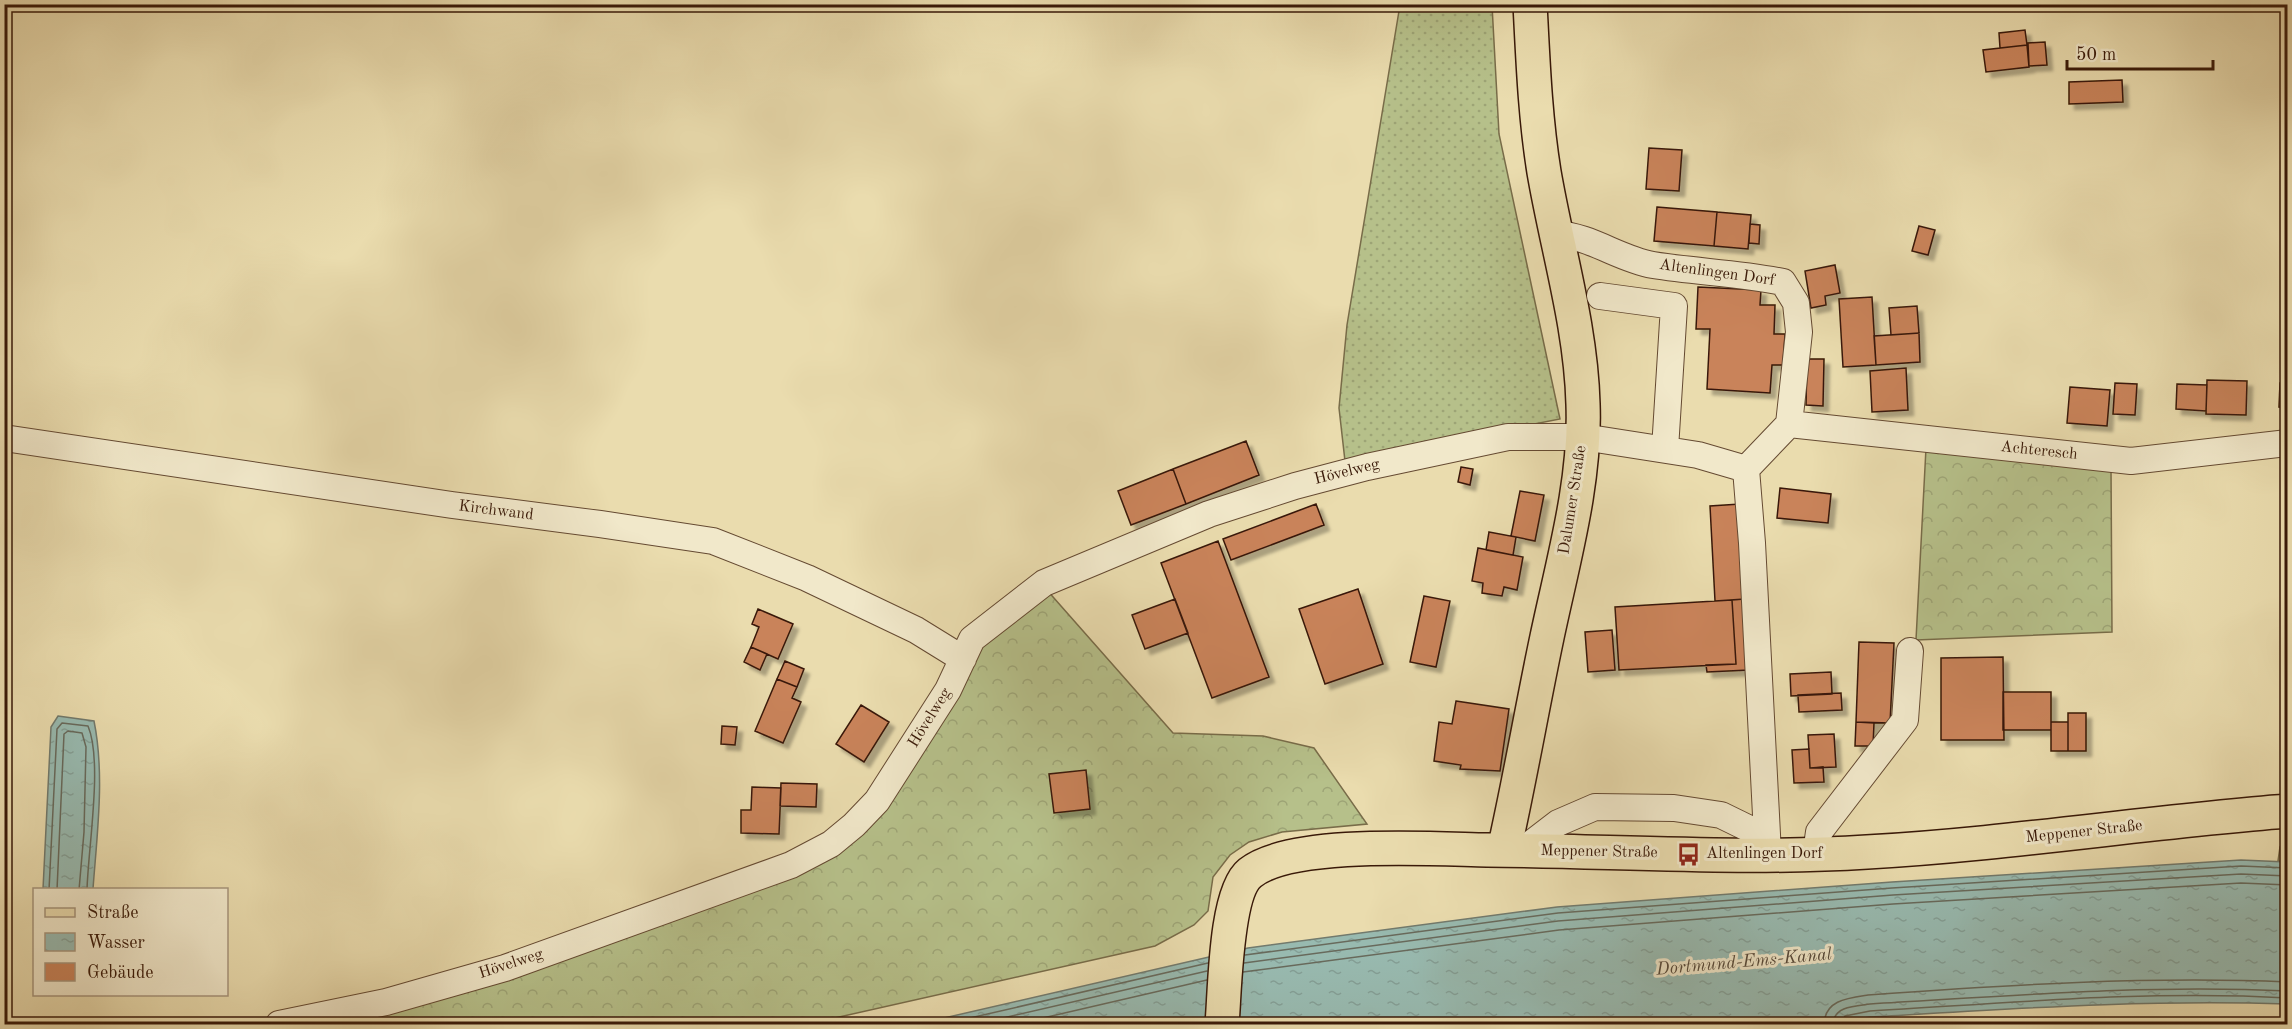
<svg xmlns="http://www.w3.org/2000/svg" width="2292" height="1029" font-family="'Old Standard TT',serif">
<style>
.grass{fill:url(#grass-dots);stroke:#786c49;stroke-width:1.5}
.forest{fill:url(#forest-crowns);stroke:#786c49;stroke-width:1.5}
.water{fill:url(#water-ripples);stroke:#727a6d;stroke-width:1.5}
.lines{fill:none;stroke-linecap:round;stroke-linejoin:round}
.shore{stroke:#686a5c;stroke-width:1.5}
.building{fill:#c9835a;stroke:#391908;stroke-width:1.5;filter:url(#shadow)}
.minor-casing{stroke:#654a32;stroke-width:28}
.major-casing{stroke:#391908;stroke-width:36}
.minor{stroke:#f1e8ca;stroke-width:26}
.major{stroke:#eadcae;stroke-width:33}
.labels{text-anchor:middle;dominant-baseline:central;stroke-width:6;stroke-linejoin:round;paint-order:stroke}
.street-label{font-size:16px;fill:#391908;stroke:#f1e8ca}
.poi-label{font-size:16px;fill:#391908;stroke:#f1e8ca;text-anchor:start}
.water-label{font-size:18px;font-style:italic;fill:#56493a;stroke:#f1e8ca}
</style>
<defs>
<pattern id="grass-dots" width="8" height="8" patternUnits="userSpaceOnUse" patternTransform="scale(1.5)"><rect width="8" height="8" fill="#b6c08a"/><path d="M2 2h.1M6 6h.1" fill="none" stroke="#9da476" stroke-width="1.8" stroke-linecap="round"/></pattern>
<pattern id="forest-crowns" width="20" height="18" patternUnits="userSpaceOnUse" patternTransform="scale(1.5)"><rect width="20" height="18" fill="#b6c08a"/><path d="M2 6a3 3 0 1 1 6 0M12 15a3 3 0 1 1 6 0" fill="none" stroke="#9da476"/></pattern>
<pattern id="water-ripples" width="26" height="14" patternUnits="userSpaceOnUse" patternTransform="scale(1.5)"><rect width="26" height="14" fill="#98bab0"/><path d="M2 4q2-2 4 0t4 0M15 11q2-2 4 0t4 0" fill="none" stroke="#849f96"/></pattern>
<filter id="shadow"><feDropShadow dx="5.5" dy="5.5" stdDeviation="1.5" flood-color="#0004"/></filter>
</defs>
<rect width="100%" height="100%" fill="#eadcae"/>
<filter id="stains"><feTurbulence type="fractalNoise" baseFrequency=".00333" numOctaves="4"/><feColorMatrix values="0 0 0 0 .2 0 0 0 0 .09 0 0 0 0 .02 0 0 0 .5 -.17"/></filter>
<radialGradient id="worn" r=".72"><stop offset=".6" stop-color="#630" stop-opacity="0"/><stop offset="1" stop-color="#630" stop-opacity=".3"/></radialGradient>
<path class="grass" d="M1400 5H1492L1499 134 1560 419 1345 461 1339 408 1347 325Z"/>
<path class="forest" d="M1926 448 2111 467 2112 632 1916 640Z
M1046 589 1173 733 1263 736 1314 748 1367 824 1282 832 1249 842 1230 855 1213 877 1208 911 1194 925 1155 946 808 1024H283L385 1003 832 845 975 642Z
M2287 835V862L2278 861 2280 847Z
M2195 1020 2287 1024H2102Z"/>
<path class="water" d="M58 716 94 721C105 775 97 834 93 889H43L51 727Z
M2241 860 2287 862V1004C2148 999 2010 1009 1870 1017L1832 1024H918L1248 948 1557 907 1892 882Z"/>
<g class="lines">
<path class="shore" d="M49 890 57 729 62 723 88 726C103 762 88 848 87 890
M57 890 64 734 68 731 82 733 86 747 84 832 79 890
M1245 955 1558 913 1892 888 2241 866 2288 868
M1244 963 1558 921 1893 895 2241 874 2288 876
M1243 972 1559 930 1893 904 2241 883 2288 885
M944 1024 1208 963
M977 1024 1207 971
M1017 1024 1207 980
M1824 1024C1825 1000 1848 998 1868 995 2008 985 2147 976 2288 982
M1833 1024C1834 1006 1855 1006 1870 1004 2009 996 2148 984 2288 991
M1841 1024 1845 1016 1870 1011C2009 1003 2148 990 2288 998"/>
</g>
<path class="building" d="M2025 30 2027 45 2000 48 1999 33Z
M2045 42 2047 65 2029 66 2028 43Z
M2027 45 2029 67 1986 72 1983 50Z
M2122 80 2123 102 2069 104V82Z
M1649 148 1682 150 1679 191 1646 189Z
M1657 207 1717 212 1714 246 1654 241Z
M1717 212 1751 215 1748 249 1714 246Z
M1750 224 1760 225 1759 244 1749 243Z
M1919 226 1935 230 1928 255 1912 251Z
M1835 265 1840 293 1825 296 1826 305 1811 308 1805 271Z
M1698 287 1761 290 1760 305H1775L1774 334H1785L1783 365H1772L1770 393 1707 389 1710 329H1696Z
M1872 297 1876 365 1843 367 1839 299Z
M1917 306 1919 333 1891 335 1889 308Z
M1919 333 1920 362 1876 365 1874 336Z
M1807 359H1824L1823 406 1806 405Z
M1906 368 1908 410 1872 412 1870 371Z
M2207 380 2247 381 2246 415 2206 414Z
M2115 383 2137 384 2135 415 2113 414Z
M2280 383H2288V408L2279 407Z
M2177 384 2207 385 2206 411 2176 409Z
M2070 387 2110 390 2107 426 2067 423Z
M1246 441 1259 475 1186 504 1173 469Z
M1461 467 1473 469 1470 485 1458 482Z
M1173 469 1186 504 1131 525 1118 491Z
M1780 488 1831 494 1828 523 1777 518Z
M1520 491 1544 495 1535 541 1511 536Z
M1316 504 1324 525 1231 560 1223 539Z
M1740 504 1745 599 1715 601 1710 506Z
M1489 532 1516 537 1513 555 1486 550Z
M1218 541 1269 677 1212 698 1161 563Z
M1478 548 1523 557 1517 590 1504 587 1502 596 1482 593 1483 583 1472 581Z
M1358 589 1383 664 1325 684 1299 609Z
M1424 596 1450 601 1436 667 1410 662Z
M1175 599 1188 633 1145 649 1132 615Z
M1745 599 1749 670 1707 672 1706 665 1736 664 1732 600Z
M1732 600 1736 664 1619 670 1615 607Z
M758 609 793 624 778 659 751 647 759 627 752 624Z
M1612 630 1615 670 1588 672 1585 632Z
M1859 642 1894 643 1890 723 1856 722Z
M751 647 767 654 760 670 744 662Z
M2003 657 2004 740H1941V658Z
M785 661 804 669 797 687 777 679Z
M1831 672 1832 694 1791 696 1790 674Z
M777 679 797 687 792 698 801 702 783 743 755 731Z
M2003 692H2051V730H2003Z
M1841 693 1842 710 1799 712 1798 695Z
M1456 701 1509 709 1500 771 1460 769 1461 765 1434 761 1439 722 1452 724Z
M861 705 889 722 864 762 836 744Z
M2068 713H2086V751H2068Z
M1856 722 1874 723 1873 746H1855Z
M2051 722H2068V751H2051Z
M722 726 737 727 735 745 721 744Z
M1834 734 1836 767 1810 768 1808 735Z
M1809 749 1810 768 1823 767 1824 782 1794 783 1792 750Z
M1086 770 1090 809 1054 813 1049 774Z
M781 783 817 784 816 807 780 806Z
M752 787 781 788 779 834 741 833V810H751Z"/>
<g class="lines">
<defs>
<path id="minor" d="M1556 234C1591 236 1619 259 1653 265 1696 272 1740 273 1783 282L1796 303 1799 332 1789 424 1746 469
M1600 296 1674 306 1665 449
M1789 424 2131 461 2288 443
M4 438 452 505 600 524 713 541 807 578 916 630 963 659
M1523 850 1558 823 1595 807 1674 808 1721 815 1766 837
M1816 853 1819 832 1905 720 1910 651
M279 1024 386 1002 505 968 791 865 831 844 854 825 877 801 948 690 972 639 1044 583 1209 514 1295 486 1367 467 1508 437H1583L1698 455 1746 469 1752 543 1768 854"/>
<path id="major" d="M1504 850C1520 779 1532 708 1547 637 1563 561 1586 482 1583 404 1581 326 1557 248 1544 172 1535 116 1533 61 1530 4
M1222 1024C1225 992 1225 893 1250 873 1291 840 1433 849 1487 850 1614 851 1741 860 1867 852 2008 844 2147 822 2288 811"/>
</defs>
<use href="#minor" class="minor-casing"/>
<use href="#major" class="major-casing"/>
<use href="#minor" class="minor"/>
<use href="#major" class="major"/>
</g>
<defs>
<symbol id="bus-bare" viewBox="-9 -9 18 18"><path d="M-5-6H5V4H4V6H2V4H-2V6H-4V4H-5ZM-3.5-4V0h7V-4ZM-3.5 1.2v1.5H-2V1.2ZM2 1.2v1.5H3.5V1.2Z" fill="#8f2418" stroke="#f1e8ca" stroke-width="2.5" paint-order="stroke"/></symbol>
</defs>
<g fill-rule="evenodd">
<use href="#bus-bare" x="1672" y="838" width="33" height="33"/>
</g>
<g class="labels">
<g class="street-label">
<text transform="translate(1717 273) rotate(8)">Altenlingen Dorf</text>
<text transform="translate(2039 451) rotate(6)">Achteresch</text>
<text transform="translate(1347 472) rotate(-14)">Hövelweg</text>
<text transform="translate(1573 500) rotate(-81)">Dalumer Straße</text>
<text transform="translate(496 511) rotate(7)">Kirchwand</text>
<text transform="translate(930 718) rotate(-58)">Hövelweg</text>
<text transform="translate(2084 832) rotate(-6)">Meppener Straße</text>
<text transform="translate(1599 852) rotate(1)">Meppener Straße</text>
<text transform="translate(511 964) rotate(-18)">Hövelweg</text>
</g>
<g class="poi-label">
<text x="1706" y="854">Altenlingen Dorf</text>
</g>
<g class="water-label">
<text transform="translate(1744 962) rotate(-5)">Dortmund-Ems-Kanal</text>
</g>
</g>
<rect width="2292" height="1029" fill="none" stroke="#eadcae" stroke-width="24"/>
<rect x="6" y="6" width="2280" height="1017" fill="none" stroke="#391908" stroke-width="3"/>
<rect x="12" y="12" width="2268" height="1005" fill="none" stroke="#391908" stroke-width="1.5"/>
<rect x="33" y="888" width="195" height="108" fill="#f1e8ca" stroke="#a7957c" stroke-width="1.5"/>
<rect x="45" y="908" width="30" height="9" fill="#eadcae" stroke="#a7957c" stroke-width="1.5"/>
<text x="87" y="918" font-size="18" fill="#391908">Straße</text>
<rect x="45" y="933" width="30" height="18" fill="url(#water-ripples)" stroke="#a7957c" stroke-width="1.5"/>
<text x="87" y="948" font-size="18" fill="#391908">Wasser</text>
<rect x="45" y="963" width="30" height="18" fill="#c9835a" stroke="#a7957c" stroke-width="1.5"/>
<text x="87" y="978" font-size="18" fill="#391908">Gebäude</text>
<path d="M2067 60v9h146v-9" fill="none" stroke="#391908" stroke-width="3"/>
<text x="2076" y="60" font-size="18" fill="#391908" stroke="#f1e8ca" stroke-width="4.5" paint-order="stroke">50 m</text>
<rect width="100%" height="100%" filter="url(#stains)"/>
<rect width="100%" height="100%" fill="url(#worn)"/>
</svg>
